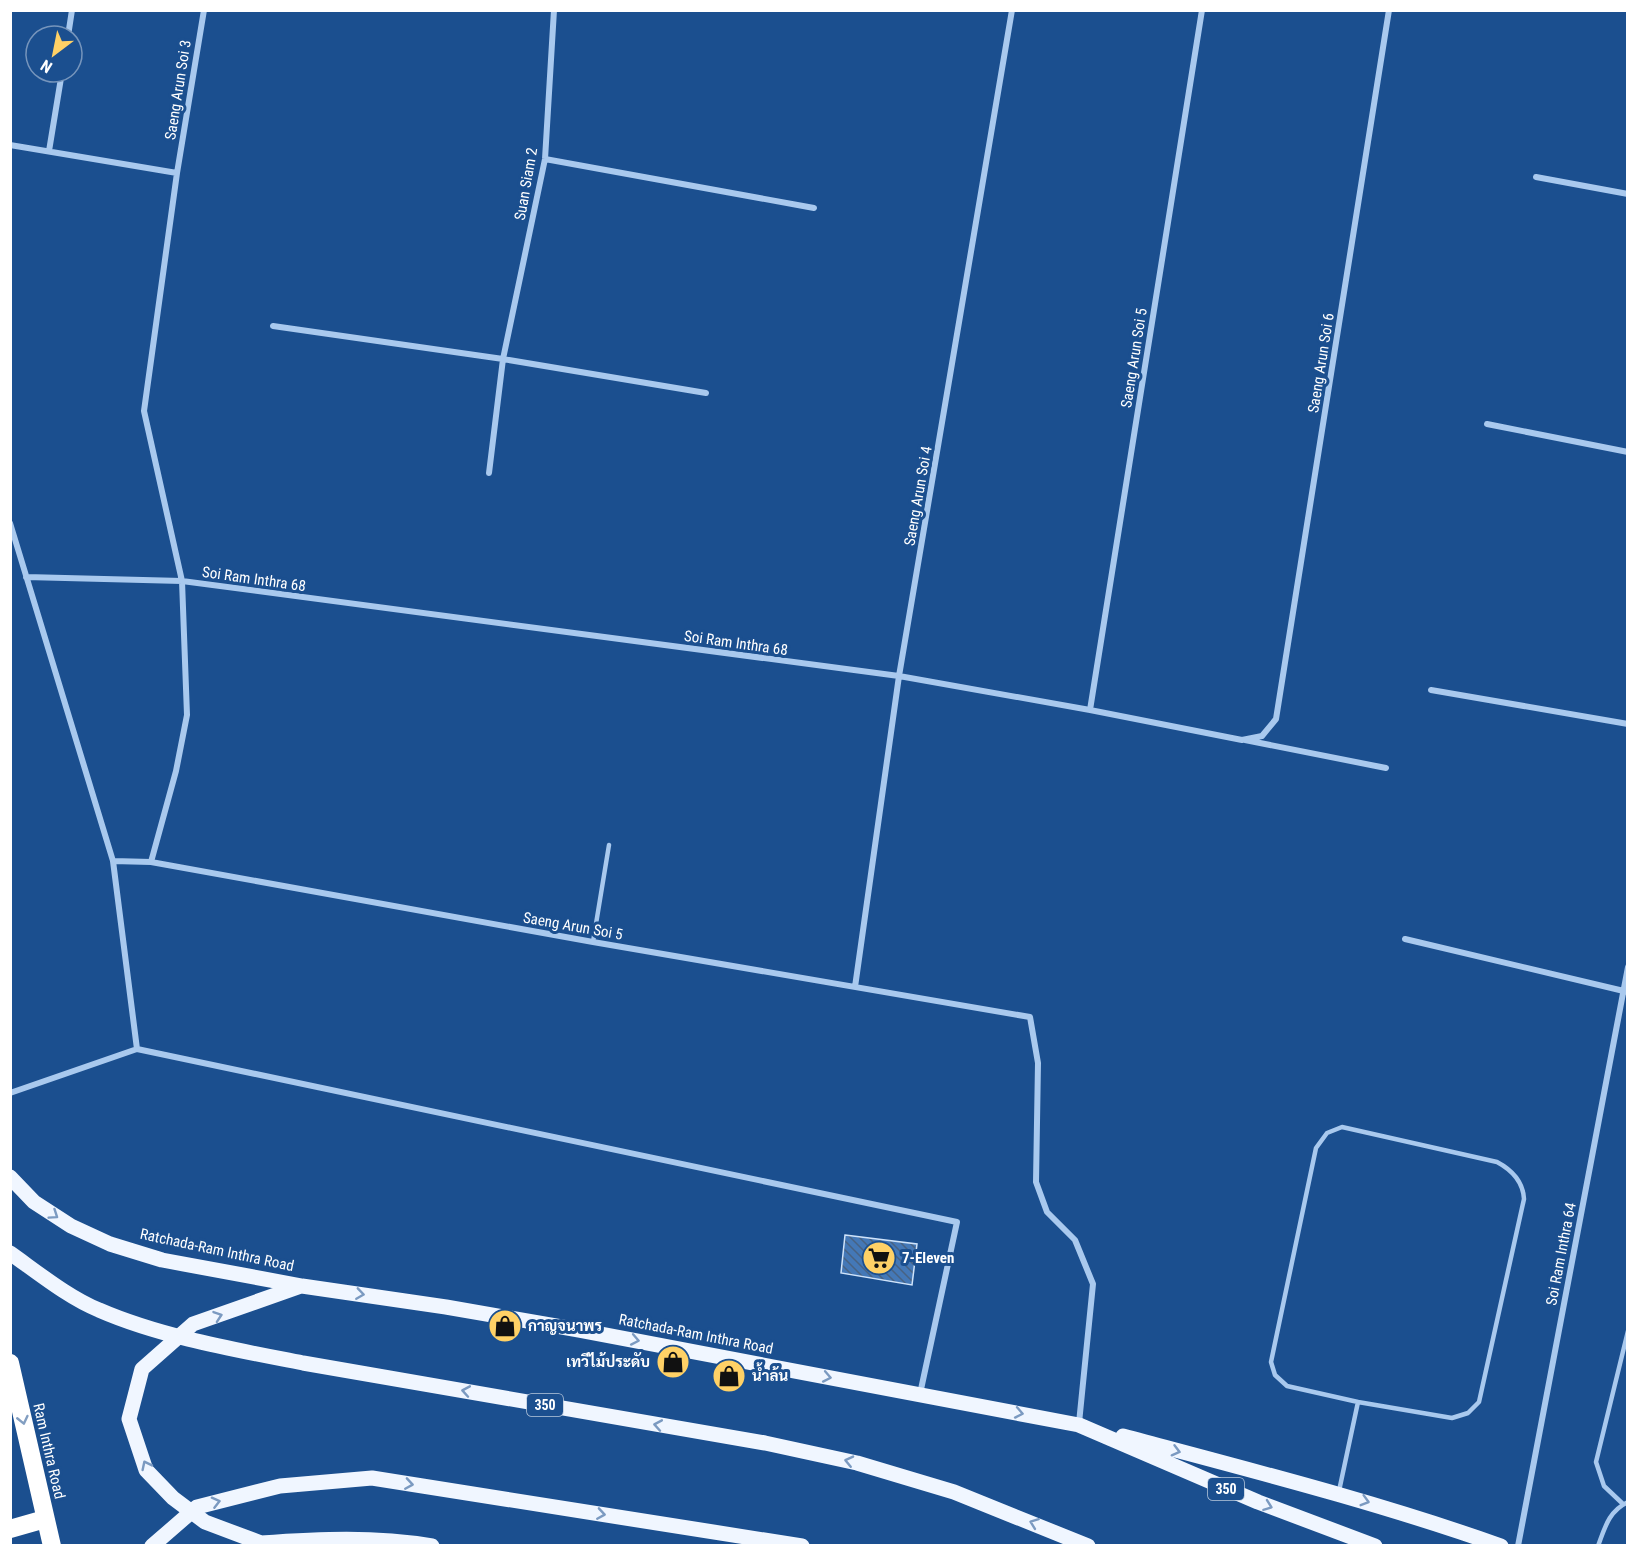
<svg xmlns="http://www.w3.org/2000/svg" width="1638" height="1556" font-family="'Roboto Condensed',Sarabun,sans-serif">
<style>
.building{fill:url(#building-back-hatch);stroke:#cfe3fa;stroke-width:1.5}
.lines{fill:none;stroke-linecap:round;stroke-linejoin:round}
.lane{stroke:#a9c9ee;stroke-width:4.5}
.street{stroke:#a9c9ee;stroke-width:6}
.primary{stroke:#f0f6ff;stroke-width:15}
.highway{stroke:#fff;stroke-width:18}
.primary-bridge{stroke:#f0f6ff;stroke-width:15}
.oneway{stroke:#7b9ac1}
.oneway2{stroke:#829ec1}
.labels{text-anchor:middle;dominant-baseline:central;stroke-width:6;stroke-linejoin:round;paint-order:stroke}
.shield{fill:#1b4f8f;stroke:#bbcadd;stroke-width:1.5}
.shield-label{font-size:14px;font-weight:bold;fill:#fff}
.street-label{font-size:15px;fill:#fff;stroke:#1b4f8f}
.poi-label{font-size:15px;font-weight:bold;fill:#fff;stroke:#1b4f8f;text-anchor:start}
</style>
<defs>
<pattern id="building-back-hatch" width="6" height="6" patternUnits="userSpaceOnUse" patternTransform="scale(1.5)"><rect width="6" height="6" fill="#4478b7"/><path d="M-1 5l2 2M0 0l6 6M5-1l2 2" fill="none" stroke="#486282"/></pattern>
</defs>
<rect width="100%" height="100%" fill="#1b4f8f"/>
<path class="building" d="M845 1235 917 1244 912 1285 841 1273Z"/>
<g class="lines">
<path class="lane" d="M593 942 609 845
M1339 1491 1358 1402 1452 1418 1468 1413 1479 1402 1524 1199C1523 1181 1512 1170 1497 1162L1342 1127 1327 1133 1316 1148 1271 1362 1275 1375 1287 1386 1358 1402
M1623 1504 1604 1486 1596 1462 1628 1331
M1598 1546C1605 1527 1609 1511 1628 1502"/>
<path class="street" d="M68 36 72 10
M10 145 177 173
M49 151 62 72
M545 159 814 208
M1536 177 1628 194
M273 326 503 359 706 393
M1487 424 1628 452
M489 473 503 359 545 159 554 10
M10 523 113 861 137 1049
M26 577 182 581 899 676 1090 710 1242 740 1262 736 1276 719 1389 10
M1431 690 1628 724
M1090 710 1202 10
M1245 740 1386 768
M113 861 151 862 593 942 1030 1017 1038 1063 1036 1182 1047 1212 1075 1240 1093 1284 1079 1423
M151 862 176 771 187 715 182 581 144 411 177 173 204 10
M1405 939 1628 992
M855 987 899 676 1012 10
M10 1093 137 1049 957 1222 920 1394
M1518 1546 1628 967"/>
<path class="primary" d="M10 1177 34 1202 71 1226 110 1244 162 1260 302 1286 446 1307 579 1330 1079 1425 1258 1502 1375 1546
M1123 1436C1250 1470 1377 1502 1501 1546
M261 1543 205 1522 173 1498 146 1470 129 1419 142 1369 193 1324 301 1286
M254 1546 261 1543C318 1539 375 1536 432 1546"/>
<path class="highway" d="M10 1363 52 1546
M10 1529 45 1519"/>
<path class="primary-bridge" d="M10 1253C37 1272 69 1298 99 1310 161 1337 237 1350 303 1363L765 1443 857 1463 954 1492 1088 1546
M152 1546 197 1507 280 1486 372 1478 802 1546"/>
</g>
<defs><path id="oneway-chevron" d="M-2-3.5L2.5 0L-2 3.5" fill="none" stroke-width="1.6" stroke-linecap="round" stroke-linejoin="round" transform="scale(1.5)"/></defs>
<g class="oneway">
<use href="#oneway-chevron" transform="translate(54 1215) rotate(34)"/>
<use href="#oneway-chevron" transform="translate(360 1294) rotate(8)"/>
<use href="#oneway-chevron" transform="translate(218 1316) rotate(-19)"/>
<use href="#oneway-chevron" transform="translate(635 1340) rotate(11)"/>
<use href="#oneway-chevron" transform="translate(827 1377) rotate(11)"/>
<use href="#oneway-chevron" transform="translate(466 1391) rotate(-170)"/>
<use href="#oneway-chevron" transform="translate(1019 1413) rotate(11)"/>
<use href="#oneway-chevron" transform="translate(658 1425) rotate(-170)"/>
<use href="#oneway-chevron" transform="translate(1176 1451) rotate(15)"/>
<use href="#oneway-chevron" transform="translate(849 1461) rotate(-167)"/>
<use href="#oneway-chevron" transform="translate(146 1465) rotate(-116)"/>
<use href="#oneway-chevron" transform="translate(409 1484) rotate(9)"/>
<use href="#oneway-chevron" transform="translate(1365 1501) rotate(16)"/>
<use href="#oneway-chevron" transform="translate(216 1502) rotate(-14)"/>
<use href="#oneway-chevron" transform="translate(1268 1506) rotate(20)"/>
<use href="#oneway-chevron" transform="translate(601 1514) rotate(9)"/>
<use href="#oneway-chevron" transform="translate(1034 1523) rotate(-159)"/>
</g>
<use class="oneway2" href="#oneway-chevron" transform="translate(23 1420) rotate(77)"/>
<defs>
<symbol id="supermarket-disc" viewBox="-11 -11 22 22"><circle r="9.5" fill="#ffd166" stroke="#1b4f8f"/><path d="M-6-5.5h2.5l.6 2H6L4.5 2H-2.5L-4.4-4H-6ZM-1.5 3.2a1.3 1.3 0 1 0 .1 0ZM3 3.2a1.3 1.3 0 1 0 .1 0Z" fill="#111"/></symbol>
<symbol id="shop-disc" viewBox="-11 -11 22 22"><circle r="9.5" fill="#ffd166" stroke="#1b4f8f"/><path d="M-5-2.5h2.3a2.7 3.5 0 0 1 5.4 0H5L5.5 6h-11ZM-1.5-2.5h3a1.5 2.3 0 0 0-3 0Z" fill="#111"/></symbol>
</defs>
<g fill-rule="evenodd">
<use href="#supermarket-disc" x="860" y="1239" width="38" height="38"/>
<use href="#shop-disc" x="486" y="1307" width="38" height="38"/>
<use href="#shop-disc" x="654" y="1343" width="38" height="38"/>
<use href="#shop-disc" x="710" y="1357" width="38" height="38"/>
</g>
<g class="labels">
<g class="shield">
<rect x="527" y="1394" width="36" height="22" rx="4.5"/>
<rect x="1208" y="1478" width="36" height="22" rx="4.5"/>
</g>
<g class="shield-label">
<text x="545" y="1405">350</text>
<text x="1226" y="1489">350</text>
</g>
<g class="street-label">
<text transform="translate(178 90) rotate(-81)">Saeng Arun Soi 3</text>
<text transform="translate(526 184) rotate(-80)">Suan Siam 2</text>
<text transform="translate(1134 358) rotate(-81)">Saeng Arun Soi 5</text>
<text transform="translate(1321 363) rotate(-81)">Saeng Arun Soi 6</text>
<text transform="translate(918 496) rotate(-80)">Saeng Arun Soi 4</text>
<text transform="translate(254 579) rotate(8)">Soi Ram Inthra 68</text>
<text transform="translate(736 643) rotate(8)">Soi Ram Inthra 68</text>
<text transform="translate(573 926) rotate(10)">Saeng Arun Soi 5</text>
<text transform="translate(217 1250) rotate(12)">Ratchada-Ram Inthra Road</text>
<text transform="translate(1561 1254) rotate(-79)">Soi Ram Inthra 64</text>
<text transform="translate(696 1334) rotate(11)">Ratchada-Ram Inthra Road</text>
<text transform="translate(49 1451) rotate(77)">Ram Inthra Road</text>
</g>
<g class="poi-label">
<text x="902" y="1258">7-Eleven</text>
<text x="528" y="1326">กาญจนาพร</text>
<text x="650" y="1362" text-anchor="end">เทวีไม้ประดับ</text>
<text x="752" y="1376">น้ำล้น</text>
</g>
</g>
<rect width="1638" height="1556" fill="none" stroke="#ffffff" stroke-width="24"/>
<g transform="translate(54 54) rotate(212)"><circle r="28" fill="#1b4f8f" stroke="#7695bc" stroke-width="1.5"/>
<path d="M0-4.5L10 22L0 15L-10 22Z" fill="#ffd166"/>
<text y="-9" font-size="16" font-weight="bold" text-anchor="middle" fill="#ffffff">N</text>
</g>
</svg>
